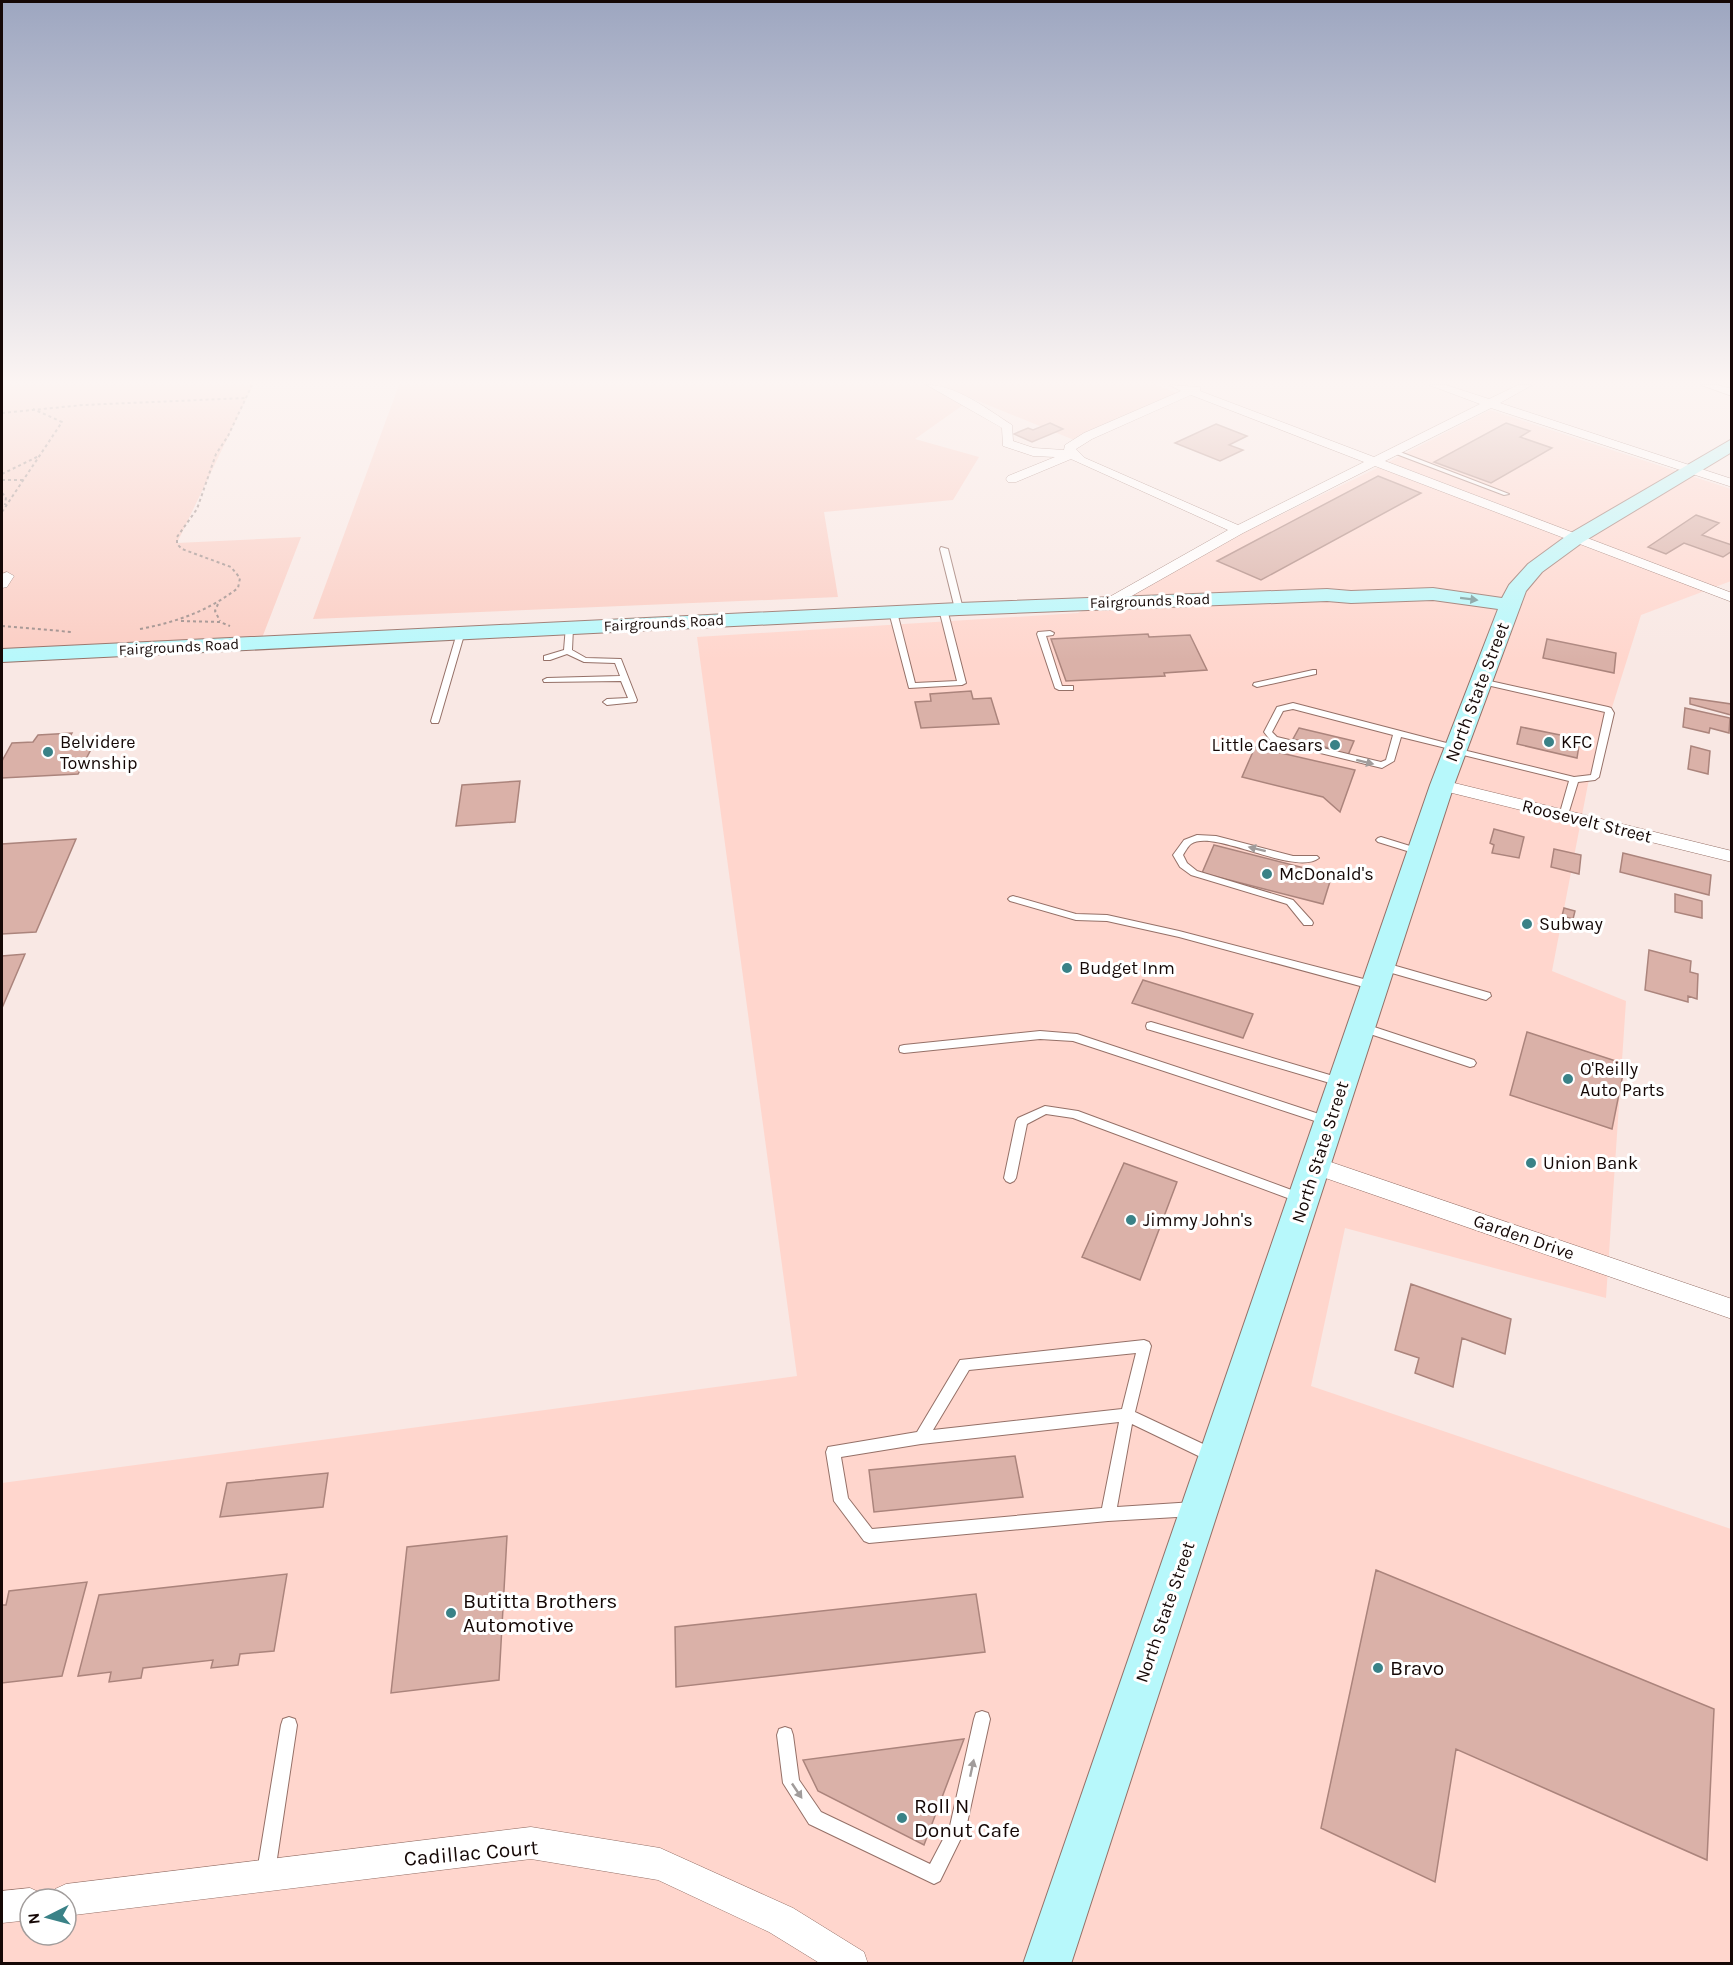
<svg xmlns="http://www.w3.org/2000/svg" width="1733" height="1965" font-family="Karla,sans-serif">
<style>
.built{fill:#ffd6cd;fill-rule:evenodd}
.green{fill:#fbcdc3}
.building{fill:#dab1a8;stroke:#ab847c;stroke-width:1.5}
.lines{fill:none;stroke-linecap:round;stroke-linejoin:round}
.lane-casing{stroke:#957067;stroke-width:2}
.street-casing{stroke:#957067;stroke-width:1}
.secondary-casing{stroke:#957067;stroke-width:2}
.path{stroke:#9d8d8a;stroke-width:2;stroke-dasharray:3 3;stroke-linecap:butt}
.lane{fill:#fff;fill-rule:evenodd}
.street{fill:#fff;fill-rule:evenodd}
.secondary{fill:#b7f8fb;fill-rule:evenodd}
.oneway{fill:#769899}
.oneway2{fill:#a19c9b}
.poi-dot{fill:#3a8287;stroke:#fff;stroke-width:2}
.labels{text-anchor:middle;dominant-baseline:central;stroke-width:6;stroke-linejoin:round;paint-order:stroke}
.far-street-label{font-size:15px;fill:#150806;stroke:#fff}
.street-label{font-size:18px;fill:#150806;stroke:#fff}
.poi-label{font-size:18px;fill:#150806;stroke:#fff;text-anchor:start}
.near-poi-label{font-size:21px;fill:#150806;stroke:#fff;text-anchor:start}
.near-street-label{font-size:21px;fill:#150806;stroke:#fff}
</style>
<rect width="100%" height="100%" fill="#f9e8e4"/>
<path class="built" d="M1490 410 1731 489V581L1641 615 1588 784 1552 971 1626 1001 1606 1298 1345 1228 1311 1386 1731 1529V1963H2V1483L797 1376 697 637 1078 613 1367 473ZM30 1899H66V1935H30Z"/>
<path class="green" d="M2 385H253L177 543 301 537 262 638 2 650Z
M399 385H930L963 405 915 439 979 457 953 500 824 512 838 597 313 619Z
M939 385H1156L1179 394 1074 440Z"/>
<path class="building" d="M1050 423 1063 429 1032 442 1014 434 1028 428 1033 430Z
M1506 423 1530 431 1520 437 1552 448 1491 483 1434 462Z
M1216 424 1247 436 1229 445 1243 450 1220 461 1175 443Z
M1378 476 1421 493 1261 580 1217 561Z
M1696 515 1719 523 1702 535 1732 545V551L1723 557 1684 543 1666 554 1648 547Z
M1148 634 1149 637 1190 635 1207 670 1164 673 1165 676 1066 681 1051 639Z
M1547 639 1616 653 1614 673 1543 658Z
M971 691 973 699 991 698 999 724 921 728 915 702 931 701 930 694Z
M1690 698 1731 704V715L1690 704Z
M1685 708 1730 718 1729 733 1710 728 1709 733 1683 727Z
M1521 727 1580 739 1577 758 1517 744Z
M1299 728 1354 741 1348 755 1333 751V749L1293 739Z
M72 733 69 739 97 738 78 774 2 778V761L12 743 33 742 38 735Z
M1691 746 1710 751 1708 774 1688 769Z
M1255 747 1355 770 1340 812 1323 797 1242 777Z
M520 781 515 822 456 826 462 785Z
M1494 829 1524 837 1519 858 1492 853 1494 845 1490 843Z
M76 839 36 932 2 934V844Z
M1214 845 1332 875 1323 904 1202 873Z
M1554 849 1581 855 1579 874 1551 867Z
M1623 853 1711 875 1709 895 1620 872Z
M1675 894 1702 901V918L1675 912Z
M1564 908 1575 911 1573 919 1562 916Z
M1649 950 1691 961 1690 972 1698 974 1697 999 1688 996V1002L1645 990Z
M25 954 2 1008V956Z
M1143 980 1253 1014 1243 1038 1132 1003Z
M1527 1032 1625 1064 1612 1129 1510 1095Z
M1124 1163 1177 1182 1140 1280 1082 1257Z
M1411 1284 1511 1319 1505 1354 1462 1338 1453 1387 1415 1373 1419 1358 1395 1350Z
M1015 1456 1023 1497 874 1512 869 1470Z
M328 1473 323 1507 220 1517 227 1483Z
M507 1536 499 1680 391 1693 407 1547Z
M1376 1570 1714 1709 1707 1860 1456 1749 1435 1882 1321 1828Z
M287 1574 274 1651 240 1654 238 1665 211 1668 213 1660 143 1668 141 1678 109 1682 111 1672 78 1676 99 1595Z
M87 1582 62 1676 2 1683V1605H6L9 1591Z
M976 1594 985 1652 676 1687 675 1627Z
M964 1739 924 1845 818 1791 803 1760Z"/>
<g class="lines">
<defs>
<path id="lane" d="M1391 450H1395L1509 494 1504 495 1391 452Z
M941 547 948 549 963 609 962 611H959L955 609 940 549Z
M940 607H943L947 609 966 683 962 685 909 688 889 612 893 610 897 612 915 683 957 681 939 609Z
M566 626H569L573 628 572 650 586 658 621 659 637 700 636 702 607 705 603 702 607 699 628 698 621 681 544 682 543 680 547 678 620 676 615 663 584 662 567 654 550 660H544V656L564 650Z
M1050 631 1054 633 1053 635 1046 636 1062 686H1073V690H1059L1055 688 1037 634 1038 632Z
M457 633H460L464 635 439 721 438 723H432L431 721Z
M1313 670H1316V674L1257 687 1253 685 1254 683Z
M1478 679H1481L1608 707 1611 708 1614 713 1599 777 1595 780 1578 782 1567 818 1564 819 1559 816 1569 781 1451 752 1450 749 1401 737 1394 761 1382 768 1271 741 1264 732 1277 707 1293 703 1458 746 1459 749 1574 777 1591 775 1605 712 1478 683ZM1293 709 1393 735 1386 760 1381 762 1277 737 1272 732 1283 711Z
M1197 835 1216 836 1293 856H1317L1319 858C1295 877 1213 828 1191 844 1188 846 1185 852 1183 855L1187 863 1197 871 1293 900 1312 921 1313 923 1312 925H1304L1287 904 1191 875 1180 867 1173 855 1184 840Z
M1381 837 1423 850 1425 852 1420 855 1378 842 1376 840 1378 838Z
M1013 896 1076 914 1107 915 1179 931 1375 982 1380 986 1375 990 1179 937 1107 921 1076 920 1010 901 1008 899 1010 897Z
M1382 962 1490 993 1491 996 1486 1000 1378 969 1377 966Z
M1151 1022 1340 1078 1344 1079 1346 1082 1344 1085 1340 1086 1147 1029 1146 1026 1147 1023Z
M1362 1023 1474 1060 1476 1063 1474 1066 1470 1067 1358 1030 1357 1027Z
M1040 1031 1077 1034 1331 1118 1333 1121 1331 1124 1327 1125 1073 1041 1040 1039 904 1053 900 1052 899 1049 900 1046 904 1045Z
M1045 1106 1078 1111 1305 1195 1307 1198 1305 1201 1301 1203 1073 1118 1046 1114 1027 1124 1016 1178 1014 1181 1010 1183 1006 1181 1004 1178 1016 1121 1018 1118Z
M1144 1340 1149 1342 1151 1346 1135 1412 1218 1451 1220 1456 1218 1461 1213 1463 1132 1424 1117 1507 1194 1502 1199 1504 1201 1509 1199 1514 1194 1516 1108 1521 869 1543 864 1541 834 1501 826 1452 828 1447 917 1432 960 1360ZM1136 1353 1122 1409 933 1430 969 1370ZM1119 1422 1102 1508 872 1529 848 1498 841 1457 921 1444Z
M982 1711 988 1713 990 1719 966 1828 940 1881 934 1884 809 1824 783 1783 777 1735 779 1729 785 1727 791 1729 793 1735 799 1780 821 1812 930 1864 950 1826 974 1719 976 1713Z
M289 1717 295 1719 297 1725 275 1872 272 1878 266 1881 260 1878 257 1872 281 1725 283 1719Z"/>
<path id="street" d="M927 385C957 385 987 409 1012 425L1013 441 1034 448 1064 450 1065 445 1084 433 1181 391 1169 385 1200 387V391L1374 457 1480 404 1429 385H1446L1489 399 1518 385H1532L1500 403 1732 479V487L1491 408 1385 461 1732 593V602L1375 466 1243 533 1114 606H1104L1102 603 1104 600 1228 530 1071 459 1016 482H1008L1006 479 1008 476 1055 457 1033 456 1003 446 1002 428ZM1191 395 1364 462 1238 525 1085 458 1076 449 1092 439Z
M1701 385H1718L1732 389V396Z
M7 572 14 576 7 587 2 588V574Z
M1442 780 1732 851V862L1436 789 1434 785 1436 781Z
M1316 1157 1732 1299V1319L1308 1172 1305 1166 1308 1160Z
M531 1827 660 1848 793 1908 864 1952 868 1964H821L769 1932 658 1880 531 1859 66 1916V1899H50L55 1889 66 1884Z
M30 1888 41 1893 44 1899H30V1920L2 1923V1891Z"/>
<path id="secondary" d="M1732 439V452L1583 542 1542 572 1526 591 1454 785 1071 1964H1023L1430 785 1498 609 1433 600 1351 603 1327 601 959 615 2 662V649L959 603 1327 589 1351 591 1433 588 1502 598 1509 585 1528 564 1569 534Z"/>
</defs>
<use href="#lane" class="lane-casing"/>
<use href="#street" class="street-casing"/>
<use href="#secondary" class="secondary-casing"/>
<path class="path" d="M2 413 83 405 246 398
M2 474 39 456
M2 480H23
M2 493 6 497 5 505
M2 512 62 422 33 409
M218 604 215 611 220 621
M181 621 220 622 230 626
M2 626 72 632
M140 629C177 622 208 611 238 588L240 578 231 567 182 549 177 544V537L197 509 216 454 228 436 252 385"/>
<use href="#lane" class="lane"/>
<use href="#street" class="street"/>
<use href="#secondary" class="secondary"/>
</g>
<defs><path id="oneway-solid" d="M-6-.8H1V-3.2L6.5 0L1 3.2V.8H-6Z" transform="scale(1.5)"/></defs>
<use class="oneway" href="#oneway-solid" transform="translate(1469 599) rotate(7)"/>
<g class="oneway2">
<use href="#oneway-solid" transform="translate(1365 762) rotate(14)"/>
<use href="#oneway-solid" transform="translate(1257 849) rotate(-166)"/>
<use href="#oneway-solid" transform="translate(972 1768) rotate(-78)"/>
<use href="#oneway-solid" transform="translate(797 1791) rotate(56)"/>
</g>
<linearGradient id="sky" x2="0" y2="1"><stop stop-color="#9da6c0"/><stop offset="0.58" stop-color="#fcf5f3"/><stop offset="1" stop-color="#fcf5f3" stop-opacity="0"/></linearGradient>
<rect width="1733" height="660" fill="url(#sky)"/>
<g class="poi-dot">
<circle cx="1549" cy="742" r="6"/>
<circle cx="1335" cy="745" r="6"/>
<circle cx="48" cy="752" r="6"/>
<circle cx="1267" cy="874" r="6"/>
<circle cx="1527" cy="924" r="6"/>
<circle cx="1067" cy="968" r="6"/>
<circle cx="1568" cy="1079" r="6"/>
<circle cx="1531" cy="1163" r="6"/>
<circle cx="1131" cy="1220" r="6"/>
<circle cx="451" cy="1613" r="6"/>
<circle cx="1378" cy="1668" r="6"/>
<circle cx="902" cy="1818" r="6"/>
</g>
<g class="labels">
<g class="far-street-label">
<text transform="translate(1150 601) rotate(-2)">Fairgrounds Road</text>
<text transform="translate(664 623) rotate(-3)">Fairgrounds Road</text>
<text transform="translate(179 647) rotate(-3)">Fairgrounds Road</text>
</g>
<g class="street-label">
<text transform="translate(1477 692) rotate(-69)">North State Street</text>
<text transform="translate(1587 821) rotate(14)">Roosevelt Street</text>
<text transform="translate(1320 1152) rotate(-72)">North State Street</text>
<text transform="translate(1524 1237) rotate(19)">Garden Drive</text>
<text transform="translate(1165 1612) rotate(-71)">North State Street</text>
</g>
<g class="poi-label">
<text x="60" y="742">Belvidere<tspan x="60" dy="21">Township</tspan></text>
<text x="1561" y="742">KFC</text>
<text x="1323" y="745" text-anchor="end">Little Caesars</text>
<text x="1279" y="874">McDonald's</text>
<text x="1539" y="924">Subway</text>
<text x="1079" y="968">Budget Inm</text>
<text x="1580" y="1069">O'Reilly<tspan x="1580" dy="21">Auto Parts</tspan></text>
<text x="1543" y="1163">Union Bank</text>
<text x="1143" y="1220">Jimmy John's</text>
</g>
<g class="near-poi-label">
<text x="463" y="1601">Butitta Brothers<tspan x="463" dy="24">Automotive</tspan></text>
<text x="1390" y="1668">Bravo</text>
<text x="914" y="1806">Roll N<tspan x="914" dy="24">Donut Cafe</tspan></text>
</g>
<g class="near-street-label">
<text transform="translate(471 1853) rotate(-5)">Cadillac Court</text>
</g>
</g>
<rect width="1733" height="1965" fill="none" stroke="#150806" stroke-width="6"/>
<g transform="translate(48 1917) rotate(264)"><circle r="28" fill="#ffffff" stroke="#a19c9b" stroke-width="1.5"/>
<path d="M0-4.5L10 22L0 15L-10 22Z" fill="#3a8287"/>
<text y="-9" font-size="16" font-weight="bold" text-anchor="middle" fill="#150806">N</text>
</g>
</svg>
